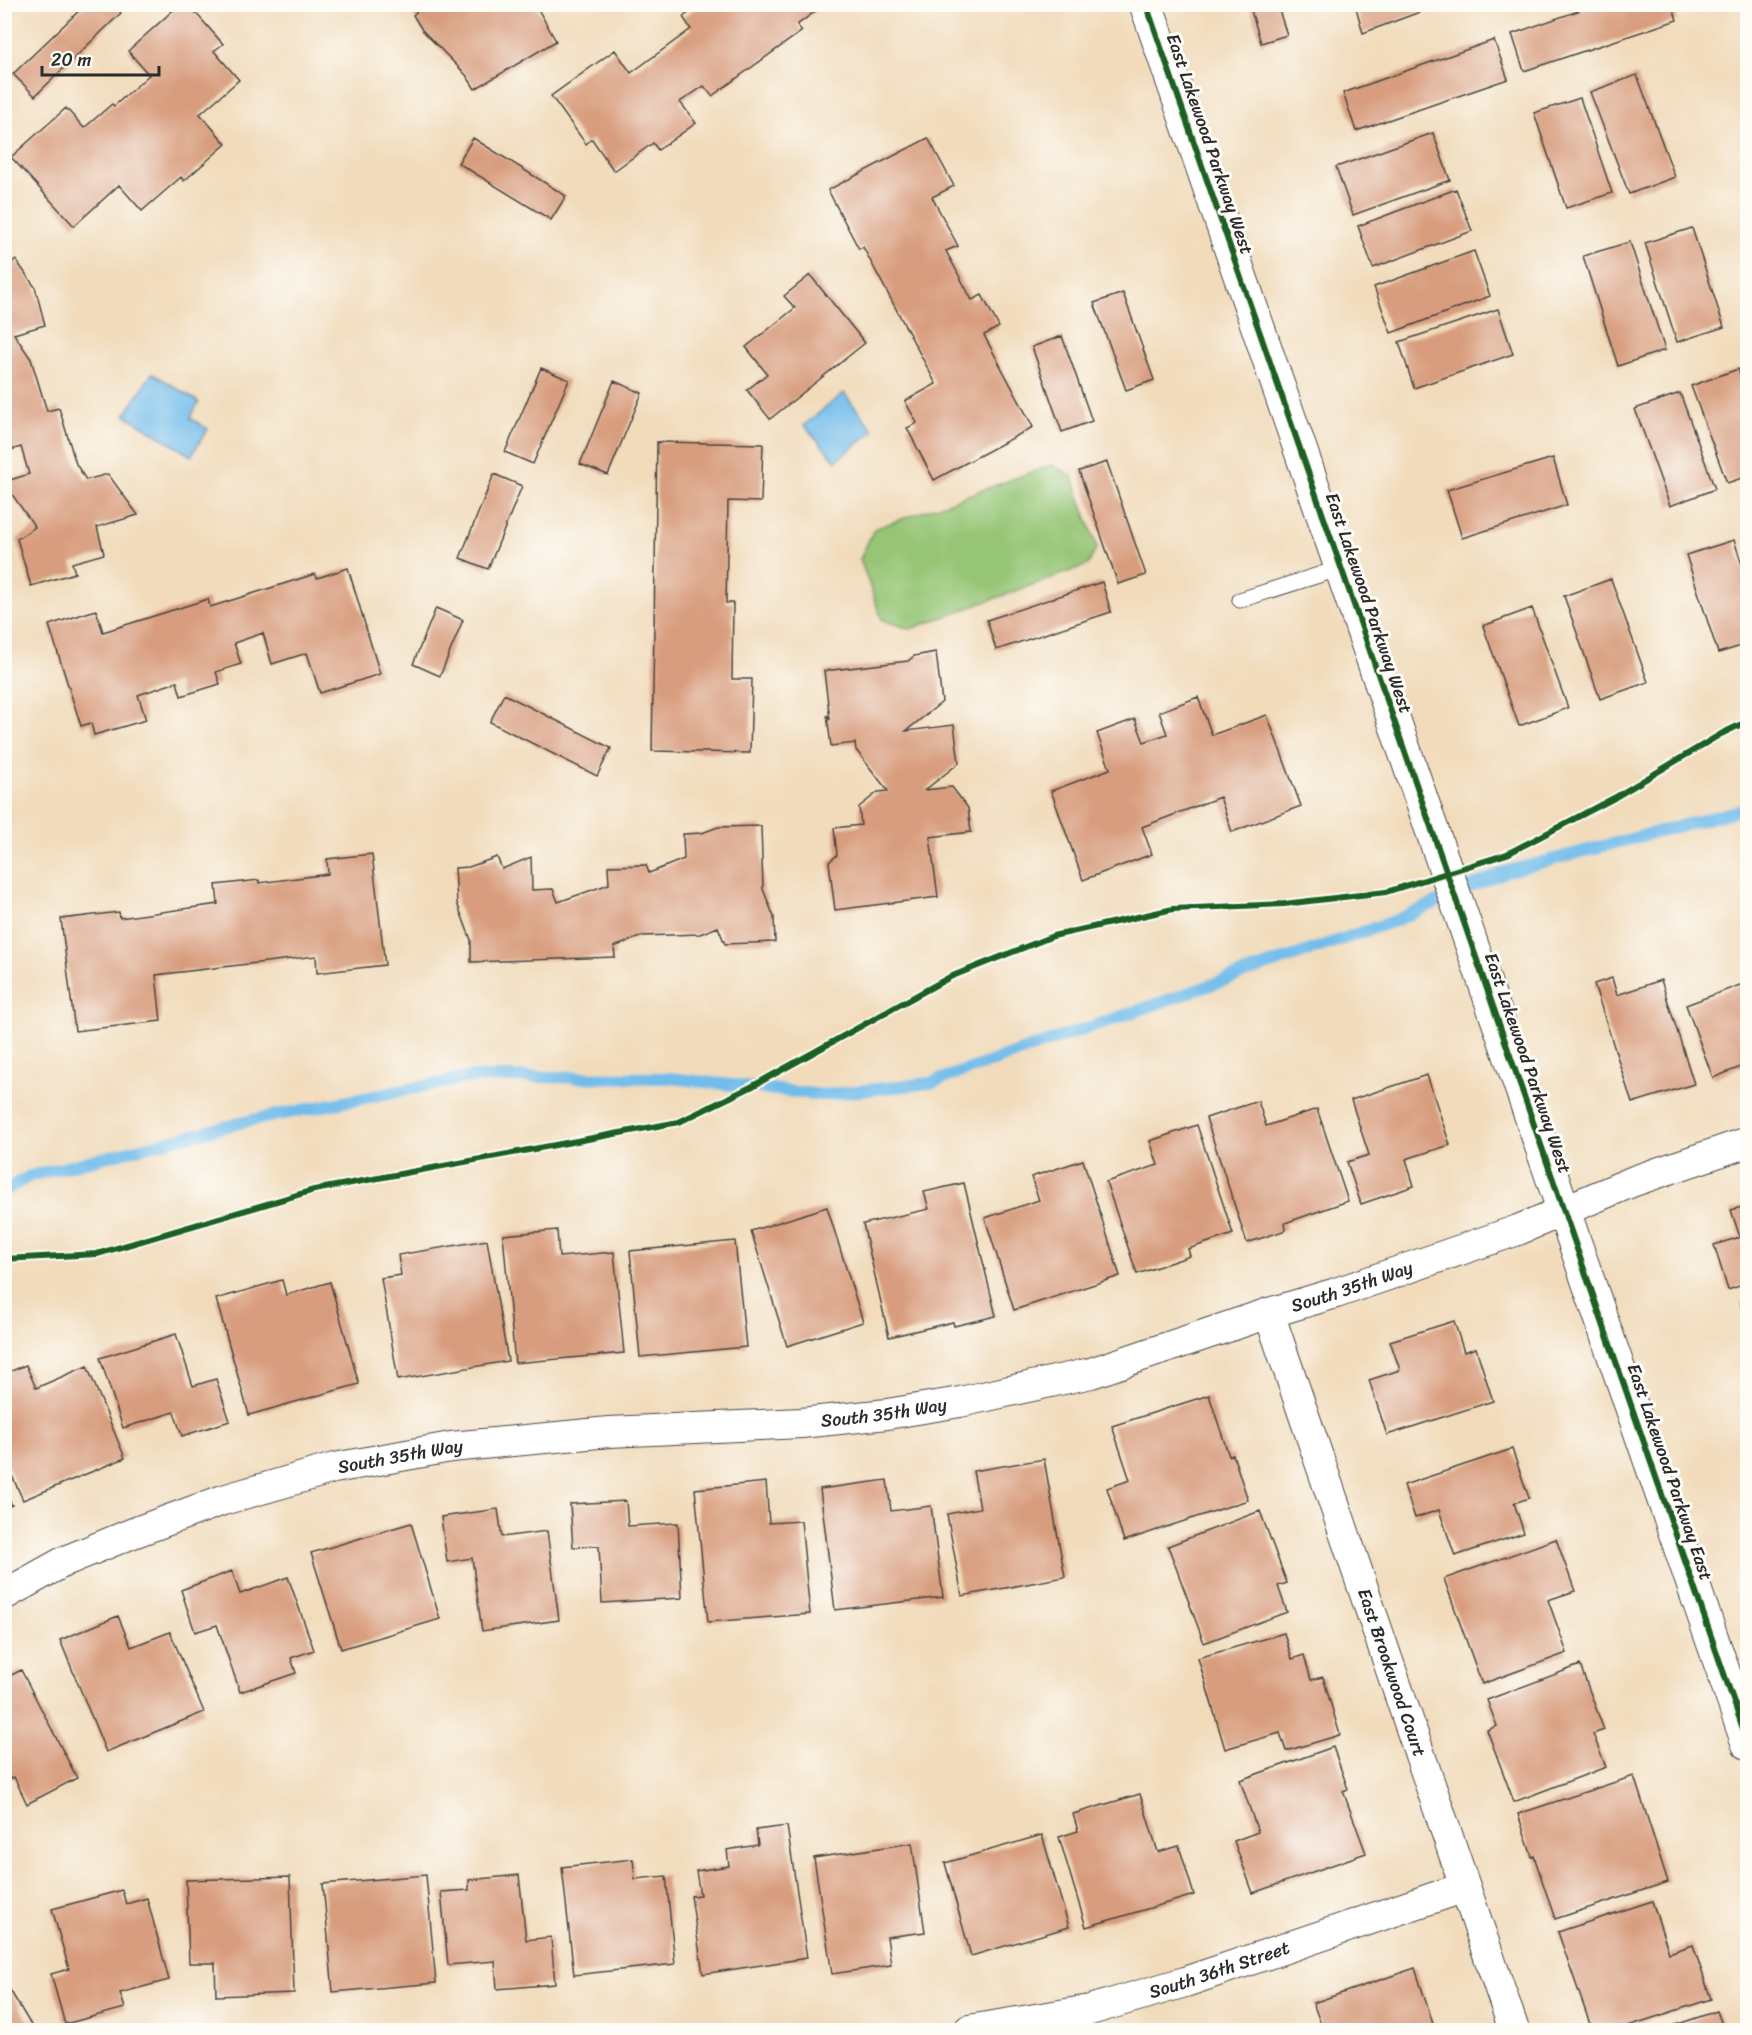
<svg xmlns="http://www.w3.org/2000/svg" width="1752" height="2035" font-family="Sriracha,sans-serif">
<style>
.garden{fill:#95c574;stroke:#607850;stroke-width:1.5}
.water{fill:#71bcea;stroke:#4e748a;stroke-width:1.5}
.lines{fill:none;stroke-linecap:round;stroke-linejoin:round}
.stream{stroke:#71bcea;stroke-width:12}
.building{fill:#d89d7e}
.service-casing{stroke:#494541;stroke-width:17}
.minor-casing{stroke:#494541;stroke-width:32}
.tertiary-casing{stroke:#494541;stroke-width:35}
.service{stroke:#fff;stroke-width:15}
.minor{stroke:#fff;stroke-width:30}
.tertiary{stroke:#fff;stroke-width:33}
.cycleway-casing{stroke:#fdfcf7;stroke-width:10}
.cycleway{stroke:#1b5e20;stroke-width:6}
.labels{text-anchor:middle;dominant-baseline:central;stroke-width:6;stroke-linejoin:round;paint-order:stroke}
.street-label{font-size:18px;fill:#2b2b2b;stroke:#fdfcf7}
</style>
<rect width="100%" height="100%" fill="#fdfcf7"/>
<filter id="ink" filterUnits="userSpaceOnUse"><feTurbulence type="fractalNoise" baseFrequency=".0167" numOctaves="2"/><feDisplacementMap in="SourceGraphic" scale="12" xChannelSelector="R" yChannelSelector="G"/><feConvolveMatrix kernelMatrix="1 2 1 2 8 2 1 2 1" color-interpolation-filters="sRGB"/></filter>
<filter id="wash" filterUnits="userSpaceOnUse"><feTurbulence type="fractalNoise" baseFrequency=".008" numOctaves="4" result="noise"/><feDisplacementMap in="SourceGraphic" scale="24" xChannelSelector="R" yChannelSelector="G"/><feGaussianBlur stdDeviation="1.35" result="paint"/><feColorMatrix in="noise" values="0 0 0 0 0 0 0 0 0 0 0 0 0 0 0 0 0 1.4 0 .05"/><feComposite in="paint" operator="in"/></filter>
<g filter="url(#wash)">
<rect width="100%" height="100%" fill="#f1dbbb"/>
<path class="garden" d="M1052 465 1072 476 1097 547 1088 565 910 629 882 620 860 559 874 529Z"/>
<path class="water" d="M152 373 199 402 190 418 208 429 191 456 125 415Z
M844 393 874 431 836 461 804 425Z"/>
<g class="lines">
<path class="stream" d="M4 1191 30 1176 252 1120 471 1077 669 1078 823 1095 930 1083 1397 920 1505 872 1748 808"/>
</g>
<g id="blocks">
<path class="building" d="M86 4H113L121 13 35 96 13 74Z
M180 4H188L223 44 214 51 239 80 200 114 226 144 184 181 181 177 142 211 119 185 74 226 11 157 66 108 84 128 112 104 114 106 149 75 128 51Z
M424 4H535L556 41 475 89 466 75 422 30 413 15Z
M701 4H825L797 25 802 31 712 96 704 86 680 102 696 123 658 150 653 143 614 171 592 139 586 144 551 96 615 50 631 73 691 29 683 17Z
M1249 4H1277L1287 35 1261 43Z
M1355 4H1439V5L1363 33Z
M1598 4H1672L1677 20 1524 71 1512 34Z
M1494 40 1508 79 1356 131 1343 93Z
M1637 75 1675 177 1629 194 1590 92Z
M1580 98 1612 193 1566 208 1534 113Z
M1433 133 1450 180 1353 215 1336 167Z
M473 138 566 196 551 220 458 163Z
M928 138 954 186 932 197 958 246 946 251 972 300 982 295 999 327 984 335 1033 427 934 480 907 428 917 423 905 401 936 384 863 247 859 249 828 190Z
M1456 189 1472 231 1373 268 1358 226Z
M1692 228 1724 327 1677 342 1645 243Z
M1630 242 1665 350 1618 366 1583 256Z
M1474 251 1490 296 1391 333 1374 287Z
M16 260 35 287 45 325 14 334 31 359 47 411 59 408 76 464 86 480 108 474 138 515 97 527 104 554 72 563 75 573 31 586 17 539 35 527 11 493 7 481 29 474 21 447 4 452V264Z
M810 275 865 343 770 419 747 390 767 374 746 347 795 308 784 296Z
M1123 293 1154 380 1126 390 1094 303Z
M1498 309 1513 354 1414 388 1399 342Z
M1062 336 1092 421 1062 432 1032 347Z
M541 368 569 380 533 464 505 452Z
M1738 369 1748 396V476L1727 483 1691 386Z
M614 381 642 393 608 475 580 464Z
M1680 393 1715 489 1670 506 1635 409Z
M657 442 763 444 761 502 728 501 726 603H733L732 679H752L750 753 652 751Z
M1553 458 1567 505 1462 538 1447 490Z
M1107 462 1146 575 1118 584 1079 471Z
M494 474 522 486 488 569 460 558Z
M1734 540 1748 583V644L1718 653 1686 555Z
M348 568 380 674 320 693 307 653 272 664 263 633 234 643 241 664 216 672 220 684 181 696 177 682 138 695 146 720 94 735 91 723 81 726 49 625 96 610 103 632 208 599 210 607 315 574 317 578Z
M1611 579 1648 682 1600 699 1564 596Z
M1102 582 1111 612 996 650 987 620Z
M436 608 463 620 440 676 413 664Z
M1532 608 1568 708 1519 726 1483 626Z
M936 652 942 702 906 731 954 725 959 763 925 790 952 787 968 808 971 832 930 837 938 897 835 910 829 862 837 855 834 828 861 825 859 807 878 792 888 791 856 750 855 743 831 746 827 715 830 720 824 671 908 661 914 656Z
M504 694 611 748 597 776 490 722Z
M1198 697 1212 735 1267 715 1301 806 1232 832 1220 797 1142 827 1152 854 1083 880 1051 791 1110 769 1097 733 1135 719 1144 742 1167 734 1159 712Z
M761 826 763 889 774 917 775 942 725 944 718 927 700 934 642 936 614 947 615 957 471 962V940L457 903 455 868 469 867 497 857 502 869 531 857 532 890 553 889 558 902 609 884 608 866 646 865 649 873 684 859 683 834 702 833 718 827Z
M372 854 385 965 317 973 316 956 156 975 161 1021 75 1031 61 919 119 912 120 918 218 904 216 885 259 880V883L328 874 327 859Z
M1612 978 1617 995 1661 980 1694 1084 1632 1103 1594 984Z
M1748 982V1064L1713 1078 1686 1005Z
M1427 1075 1450 1145 1406 1159 1414 1186 1361 1204 1347 1162 1369 1155 1351 1100Z
M1258 1101 1266 1126 1317 1109 1348 1201 1285 1223 1286 1230 1247 1243 1206 1118Z
M1197 1125 1233 1234 1188 1249 1190 1256 1137 1274 1106 1182 1158 1165 1150 1141Z
M1083 1160 1120 1276 1014 1310 985 1218 1039 1200 1031 1177Z
M964 1183 996 1316 954 1326 953 1322 889 1337 863 1224 929 1209 924 1192Z
M1748 1205V1283L1728 1290 1714 1245 1740 1237 1731 1210Z
M827 1207 863 1322 787 1346 751 1231Z
M557 1230 559 1257 614 1252 624 1353 515 1363 503 1235Z
M487 1240 508 1361 398 1380 381 1278 401 1275 398 1255Z
M735 1241 746 1347 640 1357 630 1251Z
M282 1280 286 1295 330 1282 359 1384 249 1415 216 1299Z
M1748 1301V1320H1747L1741 1303Z
M1454 1321 1464 1352 1476 1348 1493 1401 1387 1435 1369 1380 1400 1370 1390 1341Z
M176 1334 193 1386 216 1379 230 1421 182 1436 174 1412 123 1428 100 1358Z
M26 1365 36 1388 87 1366 125 1458 23 1500 4 1458V1374Z
M1209 1395 1229 1456 1233 1455 1248 1500 1124 1541 1107 1488 1130 1480 1112 1426Z
M1512 1449 1529 1498 1514 1503 1524 1533 1455 1556 1439 1510 1415 1518 1404 1485Z
M1044 1459 1065 1577 962 1596 947 1514 980 1508 973 1471Z
M887 1480 891 1511 931 1506 943 1597 835 1610 820 1489Z
M766 1482 769 1523 801 1521 810 1614 708 1622 695 1489Z
M4 1490 12 1505 4 1508Z
M626 1501 628 1526 678 1523 682 1598 602 1603 599 1546 573 1547 570 1504Z
M498 1509 502 1537 547 1531 559 1620 482 1631 472 1558 447 1562 441 1517Z
M1260 1511 1287 1583 1278 1586 1287 1612 1204 1643 1168 1546Z
M411 1523 440 1619 341 1649 311 1553Z
M1556 1539 1575 1591 1548 1600 1567 1653 1482 1684 1444 1579Z
M232 1571 240 1594 288 1577 314 1650 291 1658 296 1673 240 1692 217 1625 195 1632 181 1590Z
M118 1616 131 1647 170 1632 204 1712 106 1752 60 1640Z
M1284 1633 1292 1659 1304 1655 1311 1680 1323 1677 1340 1735 1286 1751 1280 1733 1225 1749 1198 1658Z
M1580 1665 1604 1730 1593 1734 1606 1767 1514 1802 1487 1730 1497 1726 1487 1700Z
M21 1670 77 1778 27 1804 14 1777 4 1782V1679Z
M1333 1747 1348 1789 1343 1791 1366 1853 1253 1893 1234 1841 1258 1832 1240 1780Z
M1634 1776 1668 1882 1555 1919 1534 1856 1532 1857 1518 1814Z
M1140 1794 1158 1852 1179 1846 1194 1895 1086 1927 1059 1837 1078 1831 1073 1814Z
M787 1826 807 1958 703 1974 691 1896 700 1895 696 1871 729 1866 727 1850 758 1845 756 1830Z
M1042 1835 1069 1927 971 1956 945 1863Z
M912 1843 925 1932 887 1937 891 1965 832 1974 814 1858Z
M633 1859 635 1879 666 1876 675 1964 574 1975 562 1867Z
M426 1875 436 1983 333 1992 323 1884Z
M519 1875 526 1940 551 1937 555 1984 497 1989 495 1961 448 1965 441 1892 469 1890V1880Z
M290 1877 294 1993 216 1996 215 1963H189L186 1880Z
M122 1890 126 1904 147 1898 169 1980 120 1993 125 2008 65 2024 51 1974 69 1969 52 1909Z
M1652 1901 1669 1953 1693 1945 1711 1999 1616 2030H1592L1558 1932Z
M1415 1968 1435 2030H1323L1313 2003Z
M4 1980 34 2030H4Z
M1717 2011 1724 2030H1660Z"/>
</g>
</g>
<g filter="url(#ink)">
<use href="#blocks" fill-opacity="0" stroke="#494541" stroke-width="1.5"/>
<g class="lines">
<defs>
<path id="service" d="M1240 600 1341 568"/>
<g id="minor">
<path id="s1" d="M1269 1313 1514 2030"/>
<path id="s2" d="M4 1595 65 1561 133 1533 223 1500 334 1468 451 1447 609 1432 801 1423 887 1414 960 1402 1091 1373 1269 1313 1336 1293 1518 1230 1634 1181 1748 1142"/>
<path id="s3" d="M969 2030 1090 2010 1185 1982 1465 1887"/>
</g>
<path id="tertiary" d="M1146 4 1748 1743"/>
</defs>
<use href="#service" class="service-casing"/>
<use href="#minor" class="minor-casing"/>
<use href="#tertiary" class="tertiary-casing"/>
<use href="#service" class="service"/>
<use href="#minor" class="minor"/>
<use href="#tertiary" class="tertiary"/>
<defs>
<path id="cycleway" d="M1146 4 1748 1743
M4 1259 97 1254 314 1190 679 1122 751 1087 950 977 1053 936 1173 909 1284 904 1386 892 1507 854 1614 798 1721 734 1748 721"/>
</defs>
<use href="#cycleway" class="cycleway-casing"/>
<use href="#cycleway" class="cycleway"/>
</g>
</g>
<g class="labels">
<g class="street-label">
<text transform="translate(1210 144) rotate(71)">East Lakewood Parkway West</text>
<text transform="translate(1369 603) rotate(71)">East Lakewood Parkway West</text>
<text transform="translate(1528 1063) rotate(71)">East Lakewood Parkway West</text>
<text stroke="none"><textPath href="#s2" startOffset="1394">South 35th Way</textPath></text>
<text stroke="none"><textPath href="#s2" startOffset="908">South 35th Way</textPath></text>
<text stroke="none"><textPath href="#s2" startOffset="422">South 35th Way</textPath></text>
<text transform="translate(1670 1472) rotate(71)">East Lakewood Parkway East</text>
<text stroke="none"><textPath href="#s1" startOffset="380">East Brookwood Court</textPath></text>
<text stroke="none"><textPath href="#s3" startOffset="258">South 36th Street</textPath></text>
</g>
</g>
<rect width="1752" height="2035" fill="none" stroke="#fdfcf7" stroke-width="24"/>
<path d="M42 66v9h117v-9" fill="none" stroke="#2b2b2b" stroke-width="3"/>
<text x="51" y="66" font-size="18" fill="#2b2b2b" stroke="#fdfcf7" stroke-width="4.5" paint-order="stroke">20 m</text>
</svg>
